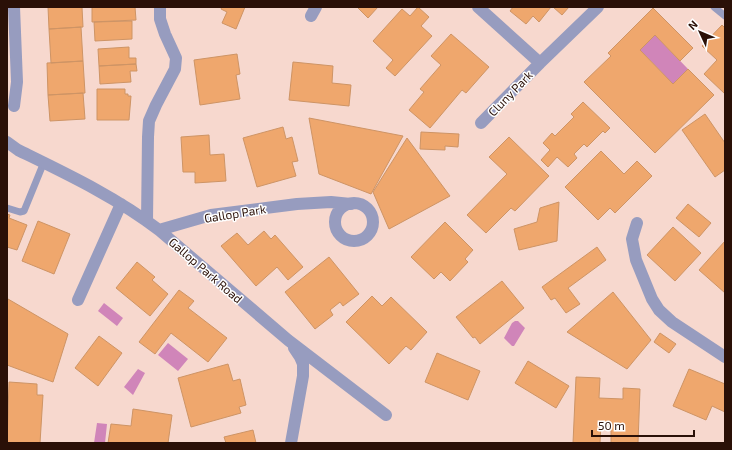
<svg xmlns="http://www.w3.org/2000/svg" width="732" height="450" font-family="'Exo 2',sans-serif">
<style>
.water{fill:#d085b9}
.building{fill:#efa76d;stroke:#ce9465}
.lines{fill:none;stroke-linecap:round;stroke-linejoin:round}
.service{stroke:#979cbf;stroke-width:7}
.minor{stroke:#979cbf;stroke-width:12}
.labels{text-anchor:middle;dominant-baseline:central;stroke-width:3;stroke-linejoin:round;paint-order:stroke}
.street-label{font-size:12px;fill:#2a1007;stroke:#fff}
</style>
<rect width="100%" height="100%" fill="#f7d8ce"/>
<path class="water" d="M655 35 688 69 673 84 640 50Z
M104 303 123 318 117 326 98 311Z
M515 321H518L525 328 514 346H512L504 338 512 323Z
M168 343 188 359 178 371 158 355Z
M138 369 145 373 133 395 124 387Z
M97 423 107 424 105 443H94Z"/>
<path class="building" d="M48 7H82L83 27 49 29Z
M92 7H135L136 20 92 22Z
M222 7H245L236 29 222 23 227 12 221 9Z
M357 7H378L368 18Z
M418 7 429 17 421 26 432 36 395 76 386 68 393 60 373 41 402 9 410 16Z
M513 7H551L539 22 533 16 526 24 510 11Z
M553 7H569L562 15Z
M653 8 693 48 680 61 655 35 640 50 673 84 688 69 714 95 655 153 584 82 611 56 608 53Z
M132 21V39L95 41 94 22Z
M722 25 725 28V94L704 74 717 60 702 46Z
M81 27 83 61 51 63 49 29Z
M451 34 489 67 466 93 462 90 430 128 409 110 424 92 420 89 441 65 431 56Z
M129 47V58H136V64L99 66 98 49Z
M237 54 240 74 236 75 240 99 200 105 194 60Z
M83 61 85 93 48 95 47 63Z
M293 62 333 66 332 83 351 85 349 106 289 100Z
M136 64 137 71H130L131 82 100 84 99 66Z
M97 89H125V94H128V96H131L129 120H97Z
M83 93 85 119 50 121 48 95Z
M583 102 610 128 605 133 603 131 587 147 584 144 574 154 577 158 568 167 557 157 548 167 541 160 550 150 543 143 552 133 555 136 574 117 571 114Z
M705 114 725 143V170L715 177 682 130Z
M309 118 403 136 371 194 319 174Z
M283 127 286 139 292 137 298 161 292 162 296 176 257 187 243 138Z
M421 132 459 134 458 147 445 146V150L420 149Z
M209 135 210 155 224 154 226 181 195 183V172H183L181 137Z
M509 137 549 176 515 211 511 208 486 233 467 215 507 174 489 157Z
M407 138 450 196 389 229 373 192Z
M601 151 624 174 637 161 652 176 615 213 610 208 598 220 565 187Z
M559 202 557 241 519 250 514 229 537 222 540 208Z
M688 204 711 223 699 237 676 218Z
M7 214 10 215 9 218 27 225 17 250 7 247Z
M38 221 70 234 54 274 22 261Z
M445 222 473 250 465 259 468 262 450 281 441 272 434 279 411 257Z
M673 227 701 253 675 281 647 255Z
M264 231 271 239 275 235 303 267 288 280 277 267 256 286 221 246 237 233 248 245Z
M725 241V293L699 270Z
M597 247 606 260 568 288 580 304 566 313 555 298 551 300 542 287Z
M329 257 359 294 343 306 340 302 330 310 333 315 315 329 285 292Z
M137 262 155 277 152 280 168 294 150 316 116 288Z
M502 281 524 308 480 344 475 337 473 338 456 317Z
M179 290 194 301 188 308 227 338 208 362 171 333 155 354 139 342Z
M613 292 651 340 627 369 567 332Z
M372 296 382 306 391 297 427 332 411 350 406 346 389 364 346 322Z
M8 299 68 334 53 382 7 365V302Z
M660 333 676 344 669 353 654 342Z
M99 336 122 353 98 386 75 368Z
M437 353 480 371 468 400 425 382Z
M528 361 569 386 556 408 515 383Z
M228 364 233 381 240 379 246 405 239 407 241 413 191 427 178 378Z
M689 369 725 384V412L712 406 706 420 673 406Z
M576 377 600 378 599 398 623 399V388L640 389 638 443H611V424L601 423 600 443H573Z
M9 382 37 384V395H43L40 443H7Z
M133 409 172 415 168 443H108L111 424 131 426Z
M253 430 256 443H226L224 437Z"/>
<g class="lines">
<path class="service" d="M714 7 725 16
M7 208 20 212 24 211 44 162"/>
<path class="minor" d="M14 7 17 82 14 106
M478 7 540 63
M311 16 316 7
M481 123 540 63 598 7
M7 142 18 150C67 174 116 197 159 230L288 340 386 415
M335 222a19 19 0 1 1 38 0a19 19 0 1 1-38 0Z
M147 221 148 137 149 121 156 105 175 69 176 58 165 34 160 19V7
M637 223 632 239 636 260 652 299 659 310 672 322 725 357
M159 230 211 215 297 204 331 202 351 204
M78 300 121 204
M291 443 303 376V364L300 357 294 348"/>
</g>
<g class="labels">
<g class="street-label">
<text transform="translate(510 93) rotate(-46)">Cluny Park</text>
<text transform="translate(235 213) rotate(-9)">Gallop Park</text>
<text transform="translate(206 270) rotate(41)">Gallop Park Road</text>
</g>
</g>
<rect width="732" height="450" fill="none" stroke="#2a1007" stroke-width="16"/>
<g transform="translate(700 32) rotate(314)" stroke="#ffffff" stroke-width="3" paint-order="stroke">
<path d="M0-3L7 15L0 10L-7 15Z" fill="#2a1007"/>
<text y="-6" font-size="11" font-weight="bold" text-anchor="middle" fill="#2a1007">N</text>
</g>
<path d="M592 430v6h102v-6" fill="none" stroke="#2a1007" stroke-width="2"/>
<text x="598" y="430" font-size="12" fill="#2a1007" stroke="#ffffff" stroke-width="3" paint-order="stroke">50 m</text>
</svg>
